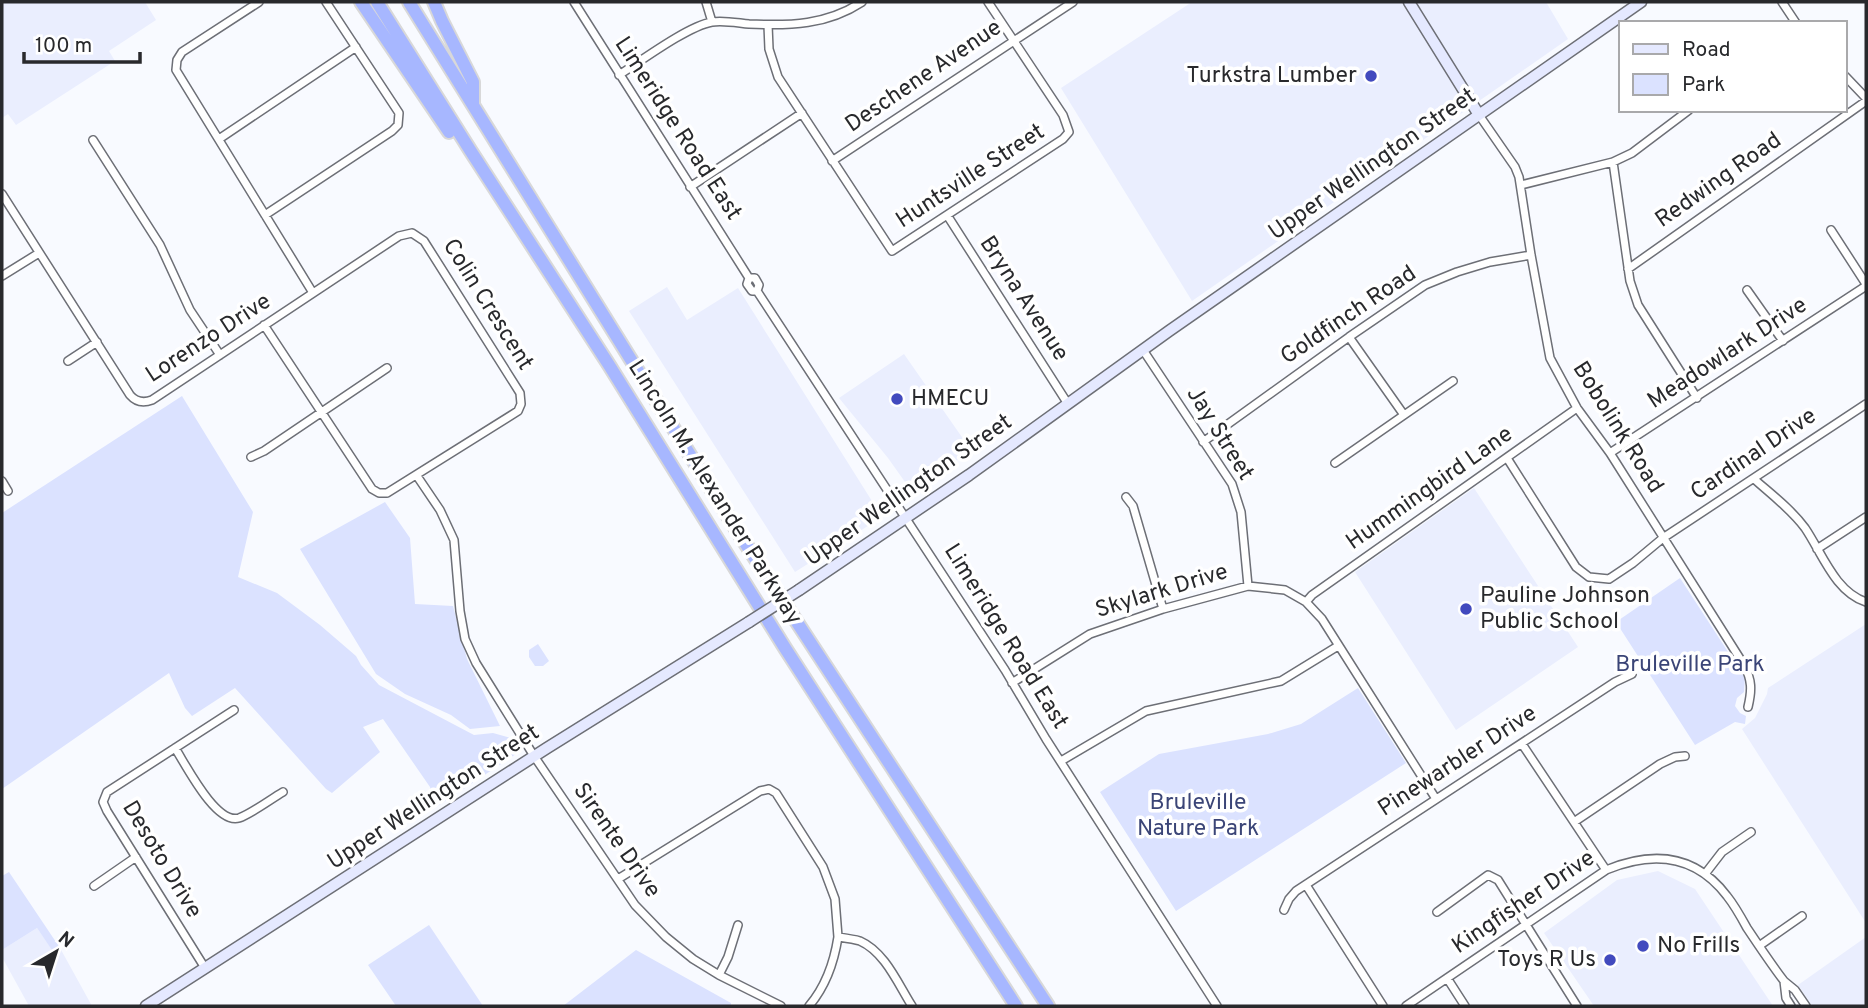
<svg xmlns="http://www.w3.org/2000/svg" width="1868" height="1008" font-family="Overpass,sans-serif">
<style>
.built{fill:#eaeefe}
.green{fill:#dbe2ff}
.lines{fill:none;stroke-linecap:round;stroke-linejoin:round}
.street-casing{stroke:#6d6f76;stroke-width:10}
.secondary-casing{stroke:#6d6f76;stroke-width:13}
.highway-casing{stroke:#d8d8d9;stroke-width:16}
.street{stroke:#fff;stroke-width:7}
.secondary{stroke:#e5e9ff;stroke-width:10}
.highway{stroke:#a7b7ff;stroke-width:12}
.secondary-bridge-casing{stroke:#6d6f76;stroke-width:13;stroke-linecap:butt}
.secondary-bridge{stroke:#e5e9ff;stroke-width:10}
.poi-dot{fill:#424abe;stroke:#fff;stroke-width:2.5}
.labels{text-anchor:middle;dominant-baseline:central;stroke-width:7;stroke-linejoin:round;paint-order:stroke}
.poi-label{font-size:23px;fill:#28292c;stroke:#fff;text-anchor:start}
.street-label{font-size:23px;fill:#28292c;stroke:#fff}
.park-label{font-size:23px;fill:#3b4577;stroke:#fff}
</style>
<rect width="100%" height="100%" fill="#f8faff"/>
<path class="built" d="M2 2H145L156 20 109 51 115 61 16 125 8 114 2 118Z
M1192 2H1546L1568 39 1192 301 1061 88Z
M667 287 687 320 738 288 882 517 795 572 629 311Z
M904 354 973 453 941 467 910 489 888 458 839 398Z
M1474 488 1578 647 1456 730 1355 572Z
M1866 624V923L1742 729 1755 718 1767 694 1768 688Z
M1658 871 1695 889 1773 1006H1594L1544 933 1617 880Z
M37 928 54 952 60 948 92 1006H29L2 957V950Z
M1866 937V1006H1812L1798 985Z"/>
<path class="green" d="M182 396 253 512 238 577 277 593 320 625 356 656 361 665 379 685 474 735 493 733 514 739 525 748 435 808 430 787 383 719 363 727 380 752 332 793 326 789 235 688 192 716 185 708 169 673 2 789V513Z
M385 502 410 538 415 604 453 606 467 659 500 726 470 729 451 715 405 694 376 674 300 549Z
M1680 578 1745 678 1744 692 1737 698 1735 706 1740 713 1746 716 1745 724 1735 722 1695 745 1616 622Z
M538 644 549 661 543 666H535L529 657V650Z
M1358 688 1406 763 1176 911 1100 792 1159 754 1268 734 1301 724Z
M9 872 60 948 54 953 37 928 2 950V876Z
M429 925 483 1006H396L368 965Z
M636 950 731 1003V1006H563Z"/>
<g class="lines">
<defs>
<path id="street" d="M259 2 182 52 177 60 176 70 313 293
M574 2 749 278 747 284 752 291H757L1005 670 1046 739 1217 1006
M706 2 712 22
M1782 2 1796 23
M768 25 769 49 778 77 892 251 1063 139 1069 132 1063 115 988 2
M619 75C641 61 688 26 712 22 723 20 738 23 749 24 790 26 827 25 862 2
M1845 76 1866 98
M1479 115 1515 167 1519 177 1531 255 1550 358 1577 408 1610 453 1744 665C1752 680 1752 690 1748 707
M219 139 356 47
M93 140 160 245 190 310 220 355
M832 161 1073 2
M1613 162 1630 281 1638 305 1697 398
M1521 185 1613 162 1632 153 1689 110
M690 187 802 113
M2 194 130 395C136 402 144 403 152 400L399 236 412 233 424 241 520 393 521 404 518 411 387 493H379L372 489 264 325
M265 215 392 131 398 125 399 113 326 2
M947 215 1068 404
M1831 230 1866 284
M1628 269 1866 101
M2 276 39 253
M749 278H755L759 285 757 291
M1747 290 1783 341
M1349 337 1404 415
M1143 350 1232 484 1241 512 1248 586
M68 361 97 342
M1203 442 1349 337 1425 285 1457 272 1490 262 1531 255
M1610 453 1866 286
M251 457 264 451 387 368
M1507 458 1576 567 1589 577 1609 579 1633 563 1663 538 1866 404
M1335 463 1453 381
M417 476 440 510 454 540 460 611 465 639 476 663 534 756 635 905 666 937 693 959 719 975 781 1006
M1754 479C1771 494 1791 509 1805 528 1822 553 1835 592 1866 602
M2 481 8 491
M1126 497 1133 506 1163 609
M1817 549 1866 517
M1306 602 1312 595 1577 408
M1012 683 1090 634 1163 609 1248 586 1285 590 1306 602 1322 619 1436 799
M1522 744 1606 870
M175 748C186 765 216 825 239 818 251 814 271 799 283 792
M1061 761 1146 711 1281 681 1338 646
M1574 822 1660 764 1675 757 1685 756
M1705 874 1722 852 1751 832
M618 879 760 791 769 789 776 793 823 867 835 899 838 937C845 938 853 939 860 941 885 952 898 984 912 1006
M1306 885 1383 1006
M94 886 136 857
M1284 910 1289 899 1296 891 1615 682 1632 674
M1437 912 1488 875 1498 880 1577 1006
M1759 946 1802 916
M205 968 107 811 103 802 107 792 234 710
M719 975 728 957 738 925
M1447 978 1465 1006
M1784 981 1786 998 1791 1006
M809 1006C826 986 834 963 838 937
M1406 1006 1606 870C1652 851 1695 854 1727 896 1735 906 1741 917 1747 928 1759 946 1771 964 1784 981L1795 990 1806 1006"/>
<path id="secondary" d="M1409 2 1479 115
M799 590 969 475 1169 331 1641 2
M146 1006 547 748 749 622"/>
<path id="highway" d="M361 2 449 132
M377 2 470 150 609 365 785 648 1016 1006
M409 2 736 529 1048 1006
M434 2 442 21 473 82V103"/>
</defs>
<use href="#street" class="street-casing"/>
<use href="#secondary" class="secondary-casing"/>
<use href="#highway" class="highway-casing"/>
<use href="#street" class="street"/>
<use href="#secondary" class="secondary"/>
<use href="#highway" class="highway"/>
<defs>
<path id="secondary-bridge" d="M749 622 799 590"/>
</defs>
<use href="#secondary-bridge" class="secondary-bridge-casing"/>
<use href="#secondary-bridge" class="secondary-bridge"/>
</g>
<g class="poi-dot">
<circle cx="1371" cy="76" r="7"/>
<circle cx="897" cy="399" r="7"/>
<circle cx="1466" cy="609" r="7"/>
<circle cx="1643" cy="946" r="7"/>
<circle cx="1610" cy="960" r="7"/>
</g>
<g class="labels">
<g class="poi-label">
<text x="1357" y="76" text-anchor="end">Turkstra Lumber</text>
<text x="911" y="399">HMECU</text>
<text x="1480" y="596">Pauline Johnson<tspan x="1480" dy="26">Public School</tspan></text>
<text x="1657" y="946">No Frills</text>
<text x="1596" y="960" text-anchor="end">Toys R Us</text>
</g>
<g class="street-label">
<text transform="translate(924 77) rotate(-34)">Deschene Avenue</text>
<text transform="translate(677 129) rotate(57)">Limeridge Road East</text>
<text transform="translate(1373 165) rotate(-35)">Upper Wellington Street</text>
<text transform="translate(971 177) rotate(-33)">Huntsville Street</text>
<text transform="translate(1719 181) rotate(-35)">Redwing Road</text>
<text transform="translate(1023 299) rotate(57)">Bryna Avenue</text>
<text transform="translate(487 305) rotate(58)">Colin Crescent</text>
<text transform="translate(1349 316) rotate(-34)">Goldfinch Road</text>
<text transform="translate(209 339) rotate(-33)">Lorenzo Drive</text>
<text transform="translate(1728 354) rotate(-33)">Meadowlark Drive</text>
<text transform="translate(1617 428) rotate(58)">Bobolink Road</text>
<text transform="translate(1219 434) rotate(58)">Jay Street</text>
<text transform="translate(1754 455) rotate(-34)">Cardinal Drive</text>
<text transform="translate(1430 489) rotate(-35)">Hummingbird Lane</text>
<text transform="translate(909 491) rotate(-35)">Upper Wellington Street</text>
<text transform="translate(714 493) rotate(58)">Lincoln M. Alexander Parkway</text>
<text transform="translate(1162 592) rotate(-17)">Skylark Drive</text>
<text transform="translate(1005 637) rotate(58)">Limeridge Road East</text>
<text transform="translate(1458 762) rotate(-33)">Pinewarbler Drive</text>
<text transform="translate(434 798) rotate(-33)">Upper Wellington Street</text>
<text transform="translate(616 841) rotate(55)">Sirente Drive</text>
<text transform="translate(161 860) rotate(59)">Desoto Drive</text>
<text transform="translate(1524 903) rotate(-34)">Kingfisher Drive</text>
</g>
<g class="park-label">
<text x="1690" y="665">Bruleville Park</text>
<text x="1198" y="803">Bruleville<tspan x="1198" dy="26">Nature Park</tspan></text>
</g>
</g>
<rect width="1868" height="1008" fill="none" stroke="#28292c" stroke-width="7"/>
<rect x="1619" y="21" width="228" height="91" fill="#ffffff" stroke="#a9a9ab" stroke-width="2"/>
<rect x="1633" y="44" width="35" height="10" fill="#e5e9ff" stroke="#a9a9ab" stroke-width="2"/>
<text x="1682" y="56" font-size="21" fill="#28292c">Road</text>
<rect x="1633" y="74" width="35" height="21" fill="#dbe2ff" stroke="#a9a9ab" stroke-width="2"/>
<text x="1682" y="91" font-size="21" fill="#28292c">Park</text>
<g transform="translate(56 952) rotate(39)" stroke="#ffffff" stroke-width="5" paint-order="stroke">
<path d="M0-5L12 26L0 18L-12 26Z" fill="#28292c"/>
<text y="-10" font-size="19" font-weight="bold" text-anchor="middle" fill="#28292c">N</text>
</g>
<path d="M24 52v10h116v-10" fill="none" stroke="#28292c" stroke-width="3.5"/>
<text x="35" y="52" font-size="21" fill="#28292c" stroke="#ffffff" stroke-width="5" paint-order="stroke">100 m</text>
</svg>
